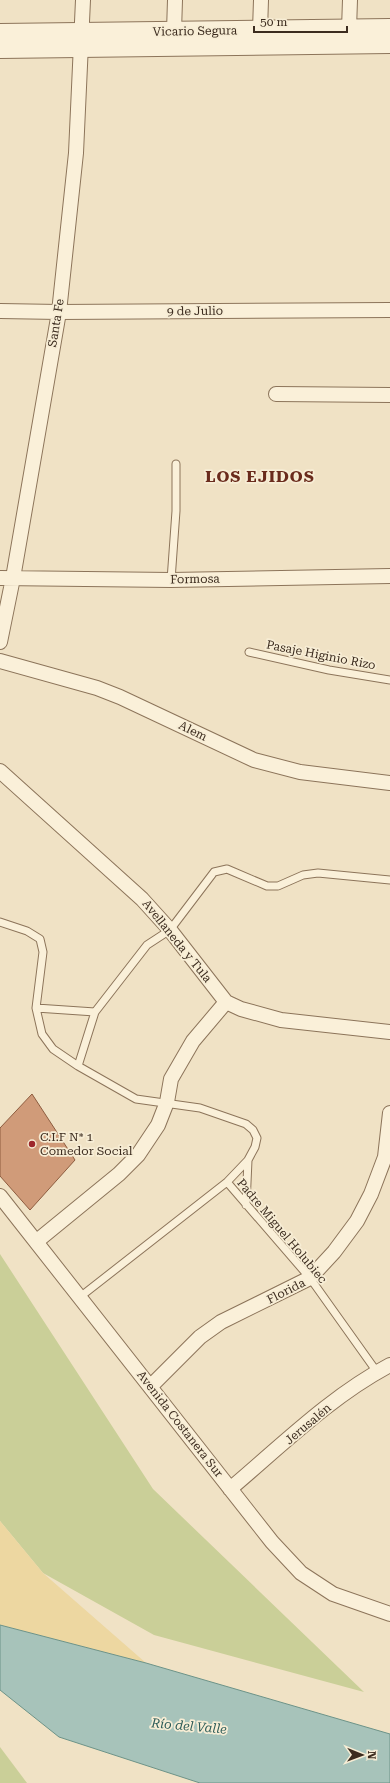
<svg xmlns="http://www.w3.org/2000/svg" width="390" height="1783" font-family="'Roboto Serif',serif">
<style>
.green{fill:#cacf98}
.sand{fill:#edd7a1}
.water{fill:#a7c3ba;stroke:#6d9388}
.building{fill:#d09b79;stroke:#8d5c3f}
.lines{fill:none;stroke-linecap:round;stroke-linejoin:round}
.service-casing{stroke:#8c745a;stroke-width:9}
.minor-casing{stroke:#8c745a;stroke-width:16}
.tertiary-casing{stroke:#8c745a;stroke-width:20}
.service{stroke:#faf0d9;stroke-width:7}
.minor{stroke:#faf0d9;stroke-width:14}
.tertiary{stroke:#faf0d9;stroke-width:18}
.poi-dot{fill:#9e272b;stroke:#f7edd5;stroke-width:1.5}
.labels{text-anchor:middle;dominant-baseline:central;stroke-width:3.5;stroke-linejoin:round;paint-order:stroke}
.street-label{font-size:12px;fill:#3c2c1f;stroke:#f7edd5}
.poi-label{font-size:12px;fill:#3c2c1f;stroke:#f7edd5;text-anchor:start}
.water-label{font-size:13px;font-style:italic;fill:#2d5c58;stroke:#f7edd5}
.district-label{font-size:16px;font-weight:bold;letter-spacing:1px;fill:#6a2b1c;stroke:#f7edd5}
</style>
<rect width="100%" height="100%" fill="#f0e2c5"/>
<path class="green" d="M0 1254 153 1489 364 1692 154 1635 43 1573 0 1521Z
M0 1747 27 1783H0Z"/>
<path class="sand" d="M0 1521 43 1573 146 1663 0 1625Z"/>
<path class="water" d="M0 1625 146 1663 390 1734V1783H200L59 1737 0 1690Z"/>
<path class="building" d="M32 1094 75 1160 30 1210 0 1176V1128Z"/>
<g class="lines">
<defs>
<path id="service" d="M171 580 176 511V464
M249 652 329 670 390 680
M0 922 27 931 40 939 43 952 36 1008 42 1034 53 1049 78 1066 136 1099 200 1108 246 1124 253 1130 257 1138 255 1147 248 1160 227 1182 80 1297
M36 1008 95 1012
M78 1066 95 1012 147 945 170 930 214 872 227 869 267 886H278L303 875 318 873 390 880
M227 1182 310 1278 377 1372
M246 1205 248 1160"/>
<path id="minor" d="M349 29 350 0
M260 30 261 0
M174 31 175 0
M0 311 59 312 390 310
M276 394 390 395
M0 578 171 580 390 576
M0 642 13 578 59 312 76 153 83 0
M0 661 97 688 120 697 254 760 300 772 390 783
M0 771 142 899 170 930 226 1002 241 1009 281 1020 390 1032
M0 1196 272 1542 301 1573 333 1594 390 1614
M37 1241 119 1174 138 1155 158 1125 167 1102 171 1079 193 1041 226 1002
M151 1386 200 1337 221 1322 310 1278 334 1252 357 1221 371 1194 385 1157 390 1113
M230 1489C281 1446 331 1396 390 1365"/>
<path id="tertiary" d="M0 33 390 28
M0 49 390 44"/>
</defs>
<use href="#service" class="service-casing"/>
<use href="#minor" class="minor-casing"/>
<use href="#tertiary" class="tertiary-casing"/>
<use href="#service" class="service"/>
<use href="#minor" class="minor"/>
<use href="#tertiary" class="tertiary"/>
</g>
<circle class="poi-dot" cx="32" cy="1144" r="4"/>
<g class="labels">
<g class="street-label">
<text transform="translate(195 31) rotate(-1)">Vicario Segura</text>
<text transform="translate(195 311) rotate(-1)">9 de Julio</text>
<text transform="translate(56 323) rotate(-81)">Santa Fe</text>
<text transform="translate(195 579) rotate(-1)">Formosa</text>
<text transform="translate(321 655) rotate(11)">Pasaje Higinio Rizo</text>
<text transform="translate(193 731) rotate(26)">Alem</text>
<text transform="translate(177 941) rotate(51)">Avellaneda y Tula</text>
<text transform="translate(282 1231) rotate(50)">Padre Miguel Holubiec</text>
<text transform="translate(286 1291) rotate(-27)">Florida</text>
<text transform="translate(180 1424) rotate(52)">Avenida Costanera Sur</text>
<text transform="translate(308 1424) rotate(-40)">Jerusalén</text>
</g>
<g class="poi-label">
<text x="40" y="1137">C.I.F N* 1<tspan x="40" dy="14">Comedor Social</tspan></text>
</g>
<g class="water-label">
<text transform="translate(189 1726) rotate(5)">Río del Valle</text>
</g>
<g class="district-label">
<text x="260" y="476">LOS EJIDOS</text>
</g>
</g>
<g transform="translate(362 1755) rotate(91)" stroke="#f7edd5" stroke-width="3" paint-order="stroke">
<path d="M0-3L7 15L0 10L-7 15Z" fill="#3c2c1f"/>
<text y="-6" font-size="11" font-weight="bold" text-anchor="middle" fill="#3c2c1f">N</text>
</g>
<path d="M254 26v6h93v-6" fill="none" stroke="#3c2c1f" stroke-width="2"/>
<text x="260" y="26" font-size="12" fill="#3c2c1f" stroke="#f7edd5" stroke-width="3" paint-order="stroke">50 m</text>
</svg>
